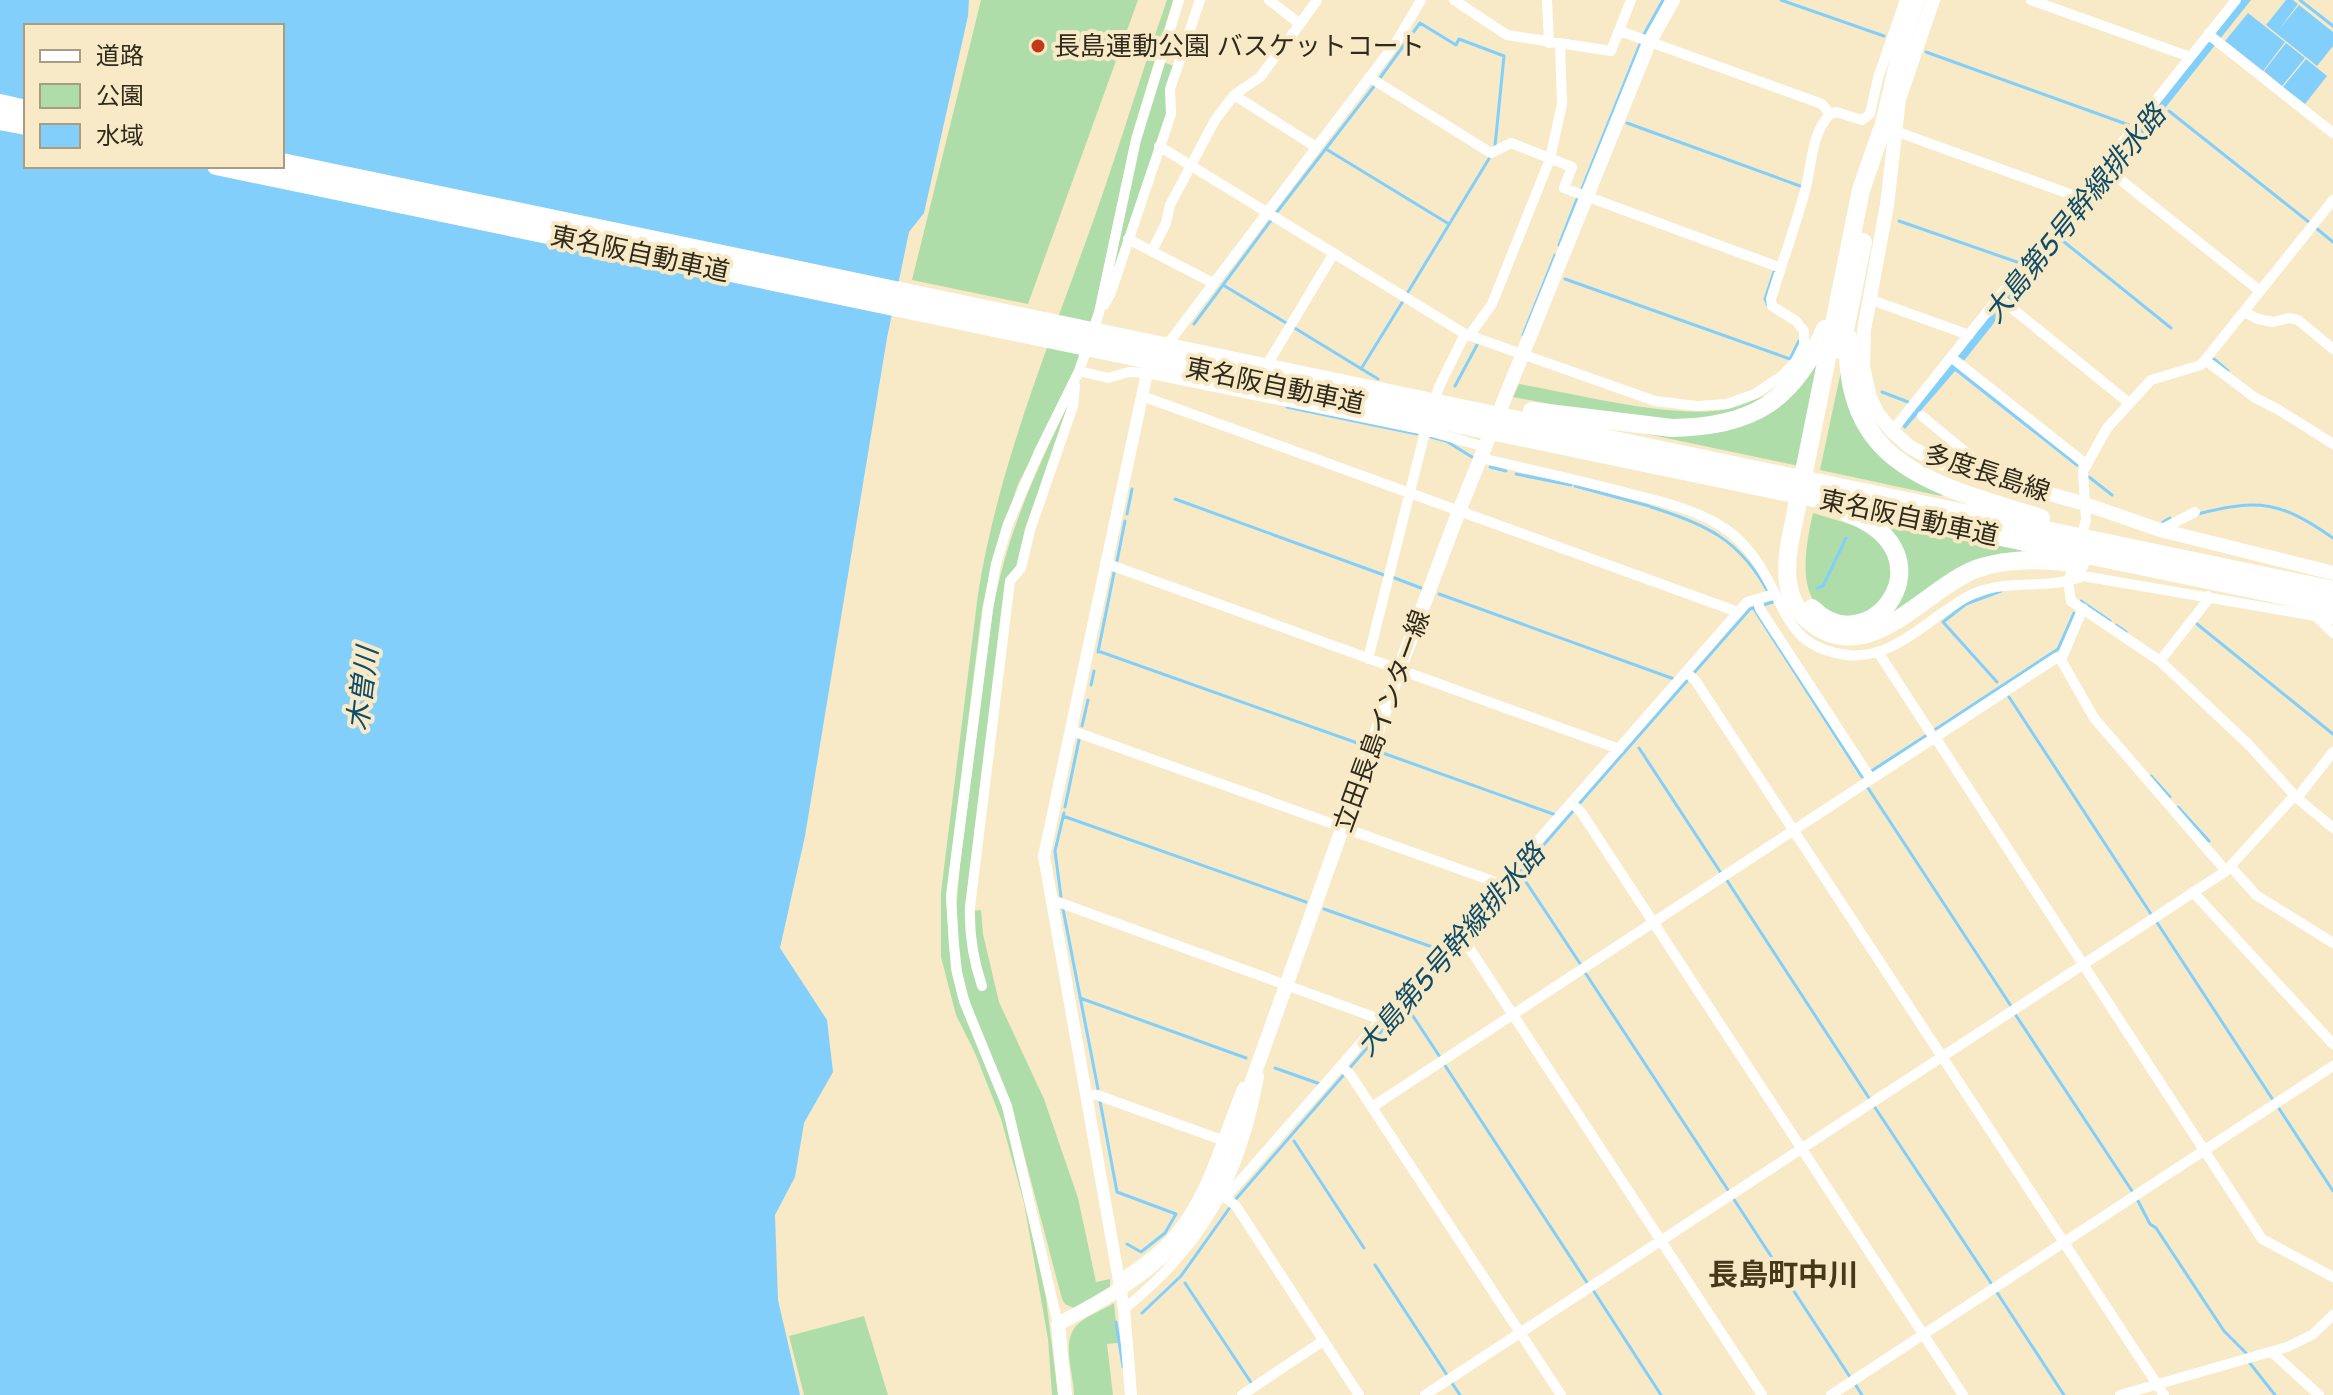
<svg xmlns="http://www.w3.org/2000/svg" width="2333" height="1395" font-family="'Varela Round','Noto Sans JP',sans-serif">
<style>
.green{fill:#afdda9}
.water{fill:#82cffb;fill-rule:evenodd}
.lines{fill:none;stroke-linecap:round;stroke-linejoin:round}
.stream{stroke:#82cffb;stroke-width:3}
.minor{stroke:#fff;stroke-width:10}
.tertiary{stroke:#fff;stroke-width:12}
.secondary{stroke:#fff;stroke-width:14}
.primary{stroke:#fff;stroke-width:16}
.motorway{stroke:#fff;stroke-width:18}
.poi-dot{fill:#c33915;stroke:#f8eac6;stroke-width:3}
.labels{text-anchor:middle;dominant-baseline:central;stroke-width:8;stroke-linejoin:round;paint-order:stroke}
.poi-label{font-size:26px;fill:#2f2a1c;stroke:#f8eac6;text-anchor:start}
.street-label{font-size:26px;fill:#2f2a1c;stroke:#f8eac6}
.water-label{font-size:28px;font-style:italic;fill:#0e4c69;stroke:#f8eac6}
.quarter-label{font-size:30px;font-weight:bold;fill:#45391a;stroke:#f8eac6}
</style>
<rect width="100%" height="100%" fill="#f8eac6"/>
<path class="green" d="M981 0H1138L1028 304 912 280Z
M1167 0H1173L1132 135 1095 308 1074 374 1018 484 993 558 982 609 946 897 951 970 958 997 1003 1107 1026 1205 1046 1298 1058 1395H1052L1048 1339 1024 1203 1001 1119 975 1053 956 1015 941 957V892L978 594C999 462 1052 338 1096 213 1121 142 1142 71 1167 0Z
M1163 62 1174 66 1168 113 1110 284 1140 141Z
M1824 348 1799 466 1609 426 1725 429Z
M1841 371 1850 403 1944 493 1941 496 1820 470Z
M1519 384C1577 394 1656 415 1714 411 1740 409 1755 397 1778 392 1762 399 1744 412 1728 416 1658 431 1581 409 1513 397Z
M1069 402 1047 466 1018 566 1006 581 965 909 973 973 980 991 985 989 976 960 972 911 981 910 983 934 999 1002 1044 1099 1078 1198 1096 1282 1110 1279V1288L1074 1308 1065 1304 1062 1299 1011 1105 978 1026 960 971 956 912 960 865 993 609C1008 530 1035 474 1069 402Z
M1813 513 1866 529 1889 551 1891 590 1865 616C1857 616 1848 618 1840 617 1792 609 1806 545 1813 513Z
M1876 520 2022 550 2019 555 1891 618 1889 613C1923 572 1905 554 1876 520Z
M1114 1303 1118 1343 1107 1344 1113 1395H1074C1074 1375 1061 1343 1076 1326 1084 1317 1103 1310 1114 1303Z
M864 1316 888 1395H804L789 1336Z"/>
<path class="water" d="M0 0H969L968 16 924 213 909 232 887 338 805 836 780 948 827 1020 833 1072 804 1123 795 1177 775 1215 778 1300 800 1395H0ZM26 26H282V166H26Z
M2241 0H2251L1959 367 2080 463 2077 467 1955 371 1905 429 1902 426Z
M2286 0H2293L2298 4 2278 31 2299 5 2333 32V46L2317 66 2266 25Z
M2248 13 2285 42 2263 71 2225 41Z
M2286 43 2305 58 2282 86 2264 71Z
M2306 59 2327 76 2305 104 2283 87Z"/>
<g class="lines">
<path class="stream" d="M1781 0 1884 36
M2300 0 2333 26
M1420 23 1456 45 1459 39 1504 56 1495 146
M1643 36 1663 0
M1926 52 2129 125
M1380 78 1420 23
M2169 111 2310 223
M1627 123 1800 186
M1326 149 1449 224
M1581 191 1640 44
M1277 212 1375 85
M1899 221 2017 262
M2316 228 2333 242
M2063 241 2171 328
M1559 245 1577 199
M1565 279 1790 359 1799 341
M1223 285 1288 324
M1408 292 1490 157
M1768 306 1765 299 1774 272
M1194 324 1272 219
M1293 327 1378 379
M1523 335 1555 255
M2214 359 2228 371
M1361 369 1403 301
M1455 386 1477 345
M1882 392 1908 402
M1287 407 1417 434
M1431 437 1446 441 1472 457
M1490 467 1506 471
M1516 474 1571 485
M2089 477 2112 495
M1575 486 1649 506
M1175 499 1384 575
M1651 507C1706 524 1740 540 1768 592
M1127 514 1132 489
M2198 514C2259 498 2282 502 2333 538
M2163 522 2170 518
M1117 561 1125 521
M1392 577 1421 588
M1817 588 1823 586 1846 538
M1439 594 1674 679
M2081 601 2110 621
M1754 609 1862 777 1927 735
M2197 624 2333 734
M2116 625 2126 632
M1098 651 1363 745
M1098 652 1114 573
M1997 682 1943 622 1966 604 2001 591
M1091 685 1094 671
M2009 697 2151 914
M1082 726 1088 700
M1933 731 2058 649 2074 613
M1639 748 1721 873
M1380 752 1556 815
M2151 776 2170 797
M1866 785 2011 1006
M1579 804 1750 609 1773 602
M1065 807 1079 740
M2178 807 2209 841
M1063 816 1306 902
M1524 879 1581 965
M1726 879 1869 1098
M1061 897 1055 851 1064 813
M1063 909 1098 1089
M1324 909 1438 949
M2156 921 2273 1100
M1584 971 1728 1190
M1080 998 1246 1058
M1409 1010 1440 1057
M2015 1014 2132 1191
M1444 1064 1588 1284
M1275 1068 1320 1084
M1100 1101 1117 1192 1176 1214 1165 1233 1141 1252 1127 1244
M1874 1106 1991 1283
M2278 1107 2333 1191
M1294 1141 1364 1248
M1733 1198 1850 1377
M1235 1200 1574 810
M2138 1201 2150 1224 2156 1228 2224 1331 2246 1353
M1375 1265 1447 1375
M1185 1283 1252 1384
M1593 1290 1661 1395
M1996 1291 2064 1395
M1142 1313 1181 1276 1231 1206
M1116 1322 1123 1367
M2249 1362 2275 1395
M1452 1383 1460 1395
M1855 1384 1862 1395"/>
<path class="minor" d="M1269 0 1300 24 1317 0
M1454 0 1507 35 1611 51 1631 0
M1547 0 1549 43
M2031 0 2190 57
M1620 31 1822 104 1830 114 1836 112 1862 120 1870 114 1878 78 1905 0
M2208 34 2333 133
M1369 77 1491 153 1511 143 1572 167 1564 188 1781 268
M1234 95 1316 147
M1895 131 2078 197
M1159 146 1465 334 1655 401 1697 406 1727 404 1755 394 1782 376 1796 361 1804 345V331L1796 321 1772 306 1771 299C1782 263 1795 227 1805 191 1812 165 1811 134 1830 114
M2103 166 2260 291
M1128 239 1213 283
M1152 251 1166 223 1170 205 1215 120 1234 95 1260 77 1300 24
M1998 297 2129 403
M1869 299 1969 335
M1104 305 1110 295 1171 114 1170 89 1200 0
M2244 312 2258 319 2273 322 2290 318 2298 320 2333 349
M1469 336 1492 304 1550 159 1562 104 1560 44
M1164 349 1397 41 1421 0
M1951 357 2087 465
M2205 360 2254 397 2279 410 2333 444
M1265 368 1334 253
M1079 371 1108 378 1129 372 1147 373 1425 430 1485 447
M1142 396 1738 612
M1433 405 1439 387 1465 334
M1922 416 1985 468 1984 475
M1892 431 2236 0
M1481 458C1532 470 1584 481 1635 495 1664 502 1695 510 1721 526 1739 537 1755 556 1765 575 1787 612 1790 645 1841 654 1890 664 1926 620 1965 598 2002 576 2044 592 2083 576L2333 619
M2160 530 2195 512
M2080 541 2086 520 2083 471 2107 428 2151 380 2201 365 2333 200
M2075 560 2068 582 2071 601 2160 661 2249 745 2297 798 2333 828
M1105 563 1619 749
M1757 599 1760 609 1871 779
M2083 608 2061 660 2094 718 2226 871
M2315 615 2333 633
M1878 652 1934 738
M1368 659 1427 424
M2160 661 2207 601 2208 596
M1686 672 1695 680 2164 1395
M1070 730 1501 884
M1935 737 2262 1239 2333 1277
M2297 798 2333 752
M1572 803 1581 812 1963 1395
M2231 867 2256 895 2333 943
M2193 892 2333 1044
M1051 901 1058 902 1382 1020
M1457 935 1466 943 1762 1395
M982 986C973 959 969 936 970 907L1010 581 1021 568 1030 530 1073 406 1075 386
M1342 1067 1350 1074 1561 1395
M1087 1094 1097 1095 1222 1140
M1372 1107 2056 658 2061 660
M1221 1194 1236 1206 1359 1395
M1226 1197 1747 602 1774 594
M1119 1280C1137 1267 1157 1254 1172 1237 1209 1195 1221 1138 1243 1087
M1124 1309C1204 1245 1241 1177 1259 1076
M1058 1324 1007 1106 964 1001 957 972 954 945 951 896 988 609 996 564 1008 524 1039 452 1079 371 1099 313 1136 140 1179 0
M2273 1353 2319 1395
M1242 1395 1323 1341
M1425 1395 2226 871 2295 795
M1831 1395 2333 1066
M2120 1395 2287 1347 2312 1335 2333 1315"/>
<path class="tertiary" d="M1131 1395 1124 1309 1044 856 1147 373"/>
<path class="secondary" d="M1933 0 1899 99 1887 205 1864 330 1863 367 1870 398 1878 414 1892 431 1910 447 1938 462 2085 504 2160 530 2333 573
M1065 1395 1058 1324C1112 1296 1166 1265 1200 1213 1207 1200 1213 1186 1219 1173L1399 670 1459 511 1649 43 1673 0"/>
<path class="primary" d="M1881 132 1900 51 1917 0"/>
<path class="motorway" d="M0 103 26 109
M0 121 26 126
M1881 132 1861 190 1790 541C1785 569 1784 600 1808 620 1868 671 1924 589 1976 569 2009 557 2047 559 2080 564
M282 162 2333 590
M216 166 2333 606
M1848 337C1843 469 1939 486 2041 518
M1841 350 1863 242
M1532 411 1672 428C1751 427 1793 402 1825 329
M1812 608C1870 667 1956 553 1847 513"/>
</g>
<circle class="poi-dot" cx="1038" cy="46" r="8"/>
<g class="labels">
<g class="poi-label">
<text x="1054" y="46">長島運動公園 バスケットコート</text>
</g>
<g class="street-label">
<text transform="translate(640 254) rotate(12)">東名阪自動車道</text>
<text transform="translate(1275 386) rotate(12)">東名阪自動車道</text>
<text transform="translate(1987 473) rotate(18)">多度長島線</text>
<text transform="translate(1909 518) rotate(12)">東名阪自動車道</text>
<text transform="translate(1382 721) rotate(-70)">立田長島インター線</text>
</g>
<g class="water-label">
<text transform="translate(2075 214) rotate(-51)">大島第5号幹線排水路</text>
<text transform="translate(363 689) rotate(-83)">木曽川</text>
<text transform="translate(1451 950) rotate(-49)">大島第5号幹線排水路</text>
</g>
<g class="quarter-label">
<text x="1783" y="1275">長島町中川</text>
</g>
</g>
<rect x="24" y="24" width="260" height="144" fill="#f8eac6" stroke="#a89d82" stroke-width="2"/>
<rect x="40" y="50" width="40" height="12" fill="#ffffff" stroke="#a89d82" stroke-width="2"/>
<text x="96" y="64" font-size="24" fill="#2f2a1c">道路</text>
<rect x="40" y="84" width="40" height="24" fill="#afdda9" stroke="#a89d82" stroke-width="2"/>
<text x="96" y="104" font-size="24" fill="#2f2a1c">公園</text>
<rect x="40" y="124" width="40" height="24" fill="#82cffb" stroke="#a89d82" stroke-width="2"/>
<text x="96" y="144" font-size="24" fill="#2f2a1c">水域</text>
</svg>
